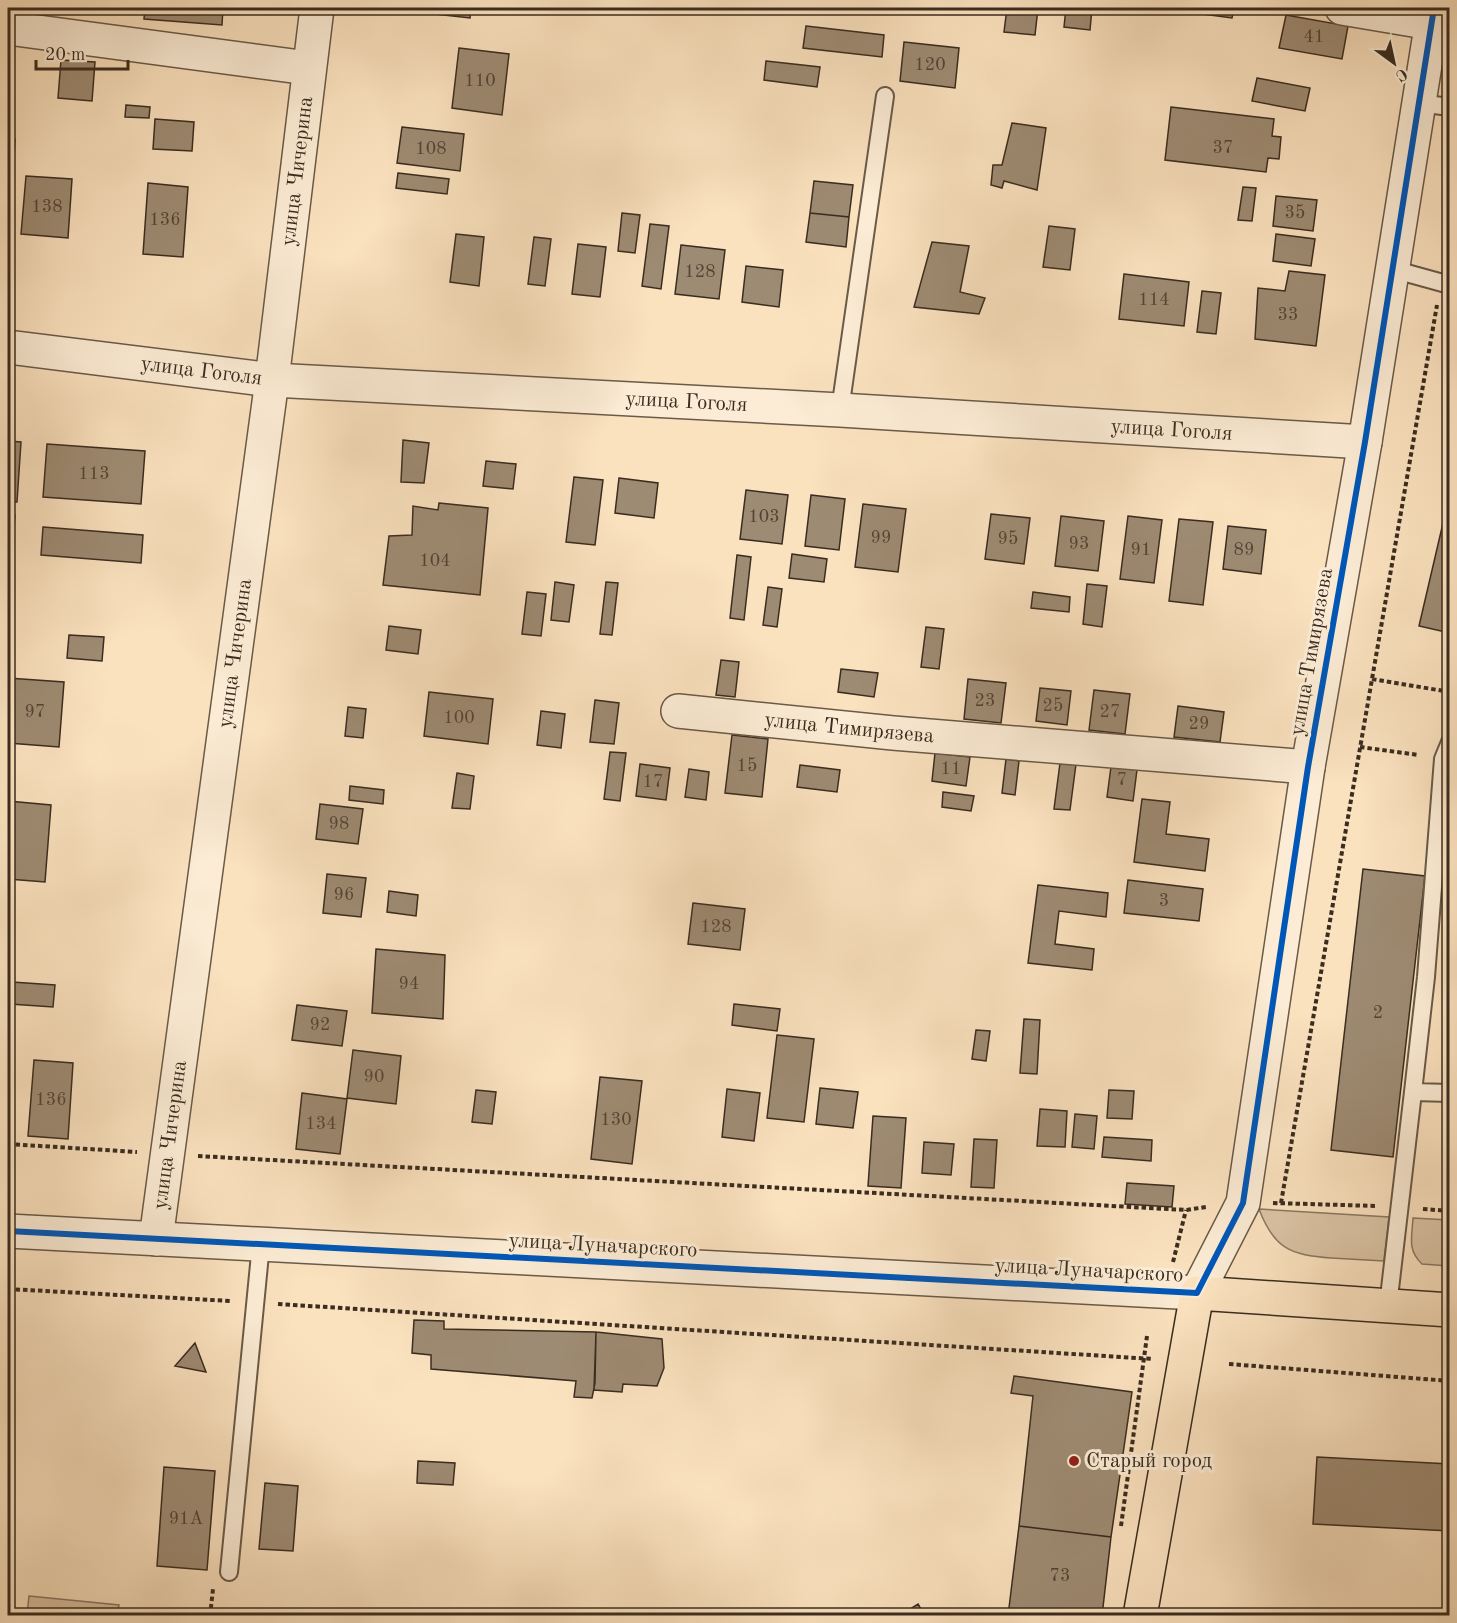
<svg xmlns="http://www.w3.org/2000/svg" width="1457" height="1623" font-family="'Old Standard TT',serif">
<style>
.green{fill:#dac3a4;stroke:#8a7862;stroke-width:1.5}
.building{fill:#9e8b73;stroke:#3a2c20;stroke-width:1.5}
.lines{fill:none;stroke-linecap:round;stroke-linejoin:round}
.service-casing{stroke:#6a5a48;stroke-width:20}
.minor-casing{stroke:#6a5a48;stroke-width:36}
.tertiary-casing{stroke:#6a5a48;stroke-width:36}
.primary-casing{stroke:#3a2c20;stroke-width:36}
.path{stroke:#3a2c20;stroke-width:4;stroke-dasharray:4.5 3;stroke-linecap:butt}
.service{stroke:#fcecd5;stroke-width:16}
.minor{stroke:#fcecd5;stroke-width:33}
.tertiary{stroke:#fcecd5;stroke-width:33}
.primary{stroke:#fbe2bf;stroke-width:33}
.cycleway-casing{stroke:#fcecd5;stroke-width:10}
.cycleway{stroke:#0057b8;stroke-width:6}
.poi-dot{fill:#8f2418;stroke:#fcecd5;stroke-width:2}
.labels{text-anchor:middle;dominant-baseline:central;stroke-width:6;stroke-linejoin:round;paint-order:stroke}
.number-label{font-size:18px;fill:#534435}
.street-label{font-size:21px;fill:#3a2c20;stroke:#fcecd5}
.poi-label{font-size:21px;fill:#3a2c20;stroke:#fcecd5;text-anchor:start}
</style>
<rect width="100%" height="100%" fill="#fbe2bf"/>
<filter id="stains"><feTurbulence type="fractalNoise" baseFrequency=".00333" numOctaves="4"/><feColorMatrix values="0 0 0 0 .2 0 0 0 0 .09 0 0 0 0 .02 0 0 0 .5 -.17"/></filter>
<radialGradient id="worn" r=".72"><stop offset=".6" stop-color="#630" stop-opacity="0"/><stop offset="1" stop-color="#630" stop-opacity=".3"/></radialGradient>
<path class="green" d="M1259 1209 1389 1217 1384 1261C1366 1260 1349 1259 1331 1258 1291 1255 1274 1249 1259 1209Z
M1413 1218 1449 1220V1266L1422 1264C1407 1250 1412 1237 1413 1218Z
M29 1596 119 1605 117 1615H27Z"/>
<path class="building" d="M145 8H223L222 25 144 19Z
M417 8H471L470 18 417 12Z
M1007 8H1038L1035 35 1004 32Z
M1066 8H1092L1090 30 1064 27Z
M1188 8H1234L1232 18 1188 12Z
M1286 15 1348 26 1342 59 1279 48Z
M806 26 884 35 882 57 803 48Z
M904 42 959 48 955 88 900 81Z
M459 48 509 54 502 115 452 108Z
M61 60 95 62 92 101 58 98Z
M766 61 820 67 817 87 764 80Z
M1257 78 1310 88 1305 111 1252 101Z
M126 105 150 107 149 118 125 117Z
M1171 107 1274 119 1272 136 1281 137 1279 159 1268 158 1266 172 1165 160Z
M155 119 194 122 192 151 153 149Z
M1012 123 1046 128 1037 190 1004 181 1002 188 991 185 993 165H1002Z
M402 127 464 134 460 171 397 163Z
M8 138 15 139 14 159 8 158Z
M398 173 449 179 447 194 396 188Z
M26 176 72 179 68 238 21 234Z
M814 181 853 185 849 217 810 213Z
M148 183 188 187 183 257 143 254Z
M1243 187 1256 188 1252 221 1238 220Z
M1276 196 1317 200 1313 231 1273 226Z
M622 213 640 215 635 253 618 251Z
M810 213 849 217 846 247 806 242Z
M650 224 669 226 661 289 642 286Z
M1049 226 1075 229 1070 270 1043 267Z
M456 234 484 237 479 286 450 282Z
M1276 234 1315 239 1311 266 1273 261Z
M534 237 551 239 545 286 528 284Z
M932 242 969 246 960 292 985 298 979 314 914 307Z
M578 244 606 247 600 297 572 294Z
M681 245 725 250 719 299 675 294Z
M746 266 783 270 779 307 742 302Z
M1289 271 1325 275 1316 346 1255 339 1258 288 1285 291Z
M1124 274 1189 282 1184 326 1119 319Z
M1202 291 1221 293 1216 334 1197 332Z
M403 440 429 443 424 483 401 482Z
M8 441 21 442 17 502H8Z
M47 444 145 451 141 504 43 497Z
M486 461 516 464 513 489 483 486Z
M574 477 603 480 595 545 566 542Z
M619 478 658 483 654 518 615 513Z
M746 490 788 495 782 544 740 539Z
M1450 493V633L1419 626Z
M811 495 845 499 839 550 805 546Z
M439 503 488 508 480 595 383 585 389 536 412 535 413 506 438 510Z
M863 504 906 509 898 572 855 567Z
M8 514 15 515 11 560H8Z
M991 514 1030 518 1024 564 985 559Z
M1061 516 1104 521 1098 571 1055 566Z
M1128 516 1162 520 1154 583 1120 579Z
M1179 519 1213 522 1203 605 1169 601Z
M1228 526 1266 530 1261 574 1223 569Z
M43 527 143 535 141 563 41 555Z
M792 554 827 559 824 582 789 578Z
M737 555 751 557 744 620 730 618Z
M555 582 574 585 569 622 551 620Z
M606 582 618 583 612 635 600 634Z
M1087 584 1107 586 1102 627 1083 624Z
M768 587 782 589 777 627 763 625Z
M527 592 546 594 541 636 522 634Z
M1033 592 1070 597 1069 612 1031 608Z
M389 626 421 630 418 654 386 650Z
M926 627 944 629 939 669 921 667Z
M69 635 104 637 102 661 67 658Z
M721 660 739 662 735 697 716 695Z
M841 669 878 673 874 697 838 692Z
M8 678 64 682 59 747 8 743Z
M968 679 1006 683 1001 723 964 719Z
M1040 688 1071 691 1067 725 1036 721Z
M1094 690 1130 694 1125 734 1089 730Z
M429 692 493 699 488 744 424 736Z
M595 700 619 703 614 744 590 742Z
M1178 706 1224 712 1220 742 1174 737Z
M348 707 366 709 363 738 345 736Z
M541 711 565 714 561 748 537 745Z
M732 735 768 739 762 797 725 793Z
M610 752 626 753 620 801 604 799Z
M935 753 970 757 966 786 932 781Z
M1006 759 1019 761 1015 795 1002 793Z
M1112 759 1138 762 1133 801 1107 797Z
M1060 763 1076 764 1070 810 1054 809Z
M640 764 670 768 666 800 636 796Z
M800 765 840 770 837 792 797 787Z
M689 769 709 772 706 800 685 797Z
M457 773 474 776 470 809 452 808Z
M350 786 384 790 383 804 349 800Z
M943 792 974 796 971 811 942 807Z
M1142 799 1170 802 1166 834 1209 839 1205 871 1134 862Z
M8 801 51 805 45 882 8 879Z
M320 804 363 809 358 844 316 839Z
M1363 869 1425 876 1393 1157 1331 1150Z
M327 874 366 878 361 917 323 913Z
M1128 880 1203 889 1199 921 1124 913Z
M1038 885 1108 893 1106 917 1059 911 1055 944 1094 949 1092 970 1028 963Z
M389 891 418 895 416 916 387 912Z
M693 903 745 909 740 950 688 944Z
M376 949 445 955 443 1019 372 1013Z
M12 982 55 985 53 1007 10 1004Z
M734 1004 780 1009 777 1031 732 1025Z
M297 1005 347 1011 342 1046 292 1040Z
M1024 1019 1040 1020 1037 1074 1020 1073Z
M976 1030 990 1031 986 1061 972 1059Z
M777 1035 814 1039 804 1122 767 1118Z
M353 1050 401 1056 396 1104 347 1098Z
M34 1060 73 1063 68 1139 28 1136Z
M600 1077 642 1081 632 1164 591 1159Z
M820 1088 858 1092 853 1128 816 1124Z
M727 1089 760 1093 754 1141 722 1137Z
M476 1090 496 1092 492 1124 472 1122Z
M1109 1090 1134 1091 1132 1119 1107 1118Z
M302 1093 347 1099 340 1154 296 1149Z
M1040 1109 1067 1111 1065 1147 1037 1146Z
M1075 1114 1097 1116 1094 1149 1072 1147Z
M873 1116 906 1118 901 1188 868 1186Z
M1104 1137 1152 1140 1151 1161 1102 1157Z
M974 1139 997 1140 994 1188 971 1187Z
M924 1142 954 1144 951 1175 922 1173Z
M1127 1183 1174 1186 1172 1207 1125 1204Z
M414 1320 444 1321V1329L596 1332 595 1383 592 1398 574 1397 576 1381 431 1369V1355L412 1353Z
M596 1332 662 1339 664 1368 657 1386 623 1384 622 1392 594 1390Z
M195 1343 206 1372 175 1366Z
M1014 1376 1132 1392 1111 1537 1019 1526 1033 1396 1011 1393Z
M1317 1457 1450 1464V1531L1313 1524Z
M418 1461 455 1463 453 1485 417 1483Z
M164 1467 215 1471 207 1570 157 1566Z
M265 1483 298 1486 293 1551 259 1549Z
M1019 1526 1111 1537 1102 1616H1008Z
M918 1604 925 1616H899Z"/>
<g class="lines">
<defs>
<path id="service" d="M1418 103 1450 107
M1392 269 1450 285
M840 410 885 96
M1413 1092 1426 977 1443 759 1450 742
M1388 1306 1413 1092 1450 1093
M229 1572 261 1244"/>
<g id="minor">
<path d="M1342 8 1431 23"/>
<path d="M8 28 308 68"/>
<path id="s1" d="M8 347 272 380 840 410 1365 442"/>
<path id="s2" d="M678 711 893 733 1308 767"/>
<path id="s3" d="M156 1239 272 380 317 8"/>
</g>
<path id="tertiary" d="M8 1231 1197 1293 1243 1203 1308 767 1365 442 1434 8"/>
<path id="primary" d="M1140 1616 1197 1293 1450 1310"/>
</defs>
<use href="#service" class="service-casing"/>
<use href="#minor" class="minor-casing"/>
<use href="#tertiary" class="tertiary-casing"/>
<use href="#primary" class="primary-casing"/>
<path class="path" d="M1445 259 1450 231
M1372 679 1450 692
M1360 747 1419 755
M8 1144 137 1152
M198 1156 1186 1210 1206 1207
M1273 1203 1377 1206
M1281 1203 1437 305
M1423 1209 1450 1211
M1173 1262 1186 1210
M8 1289 231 1301
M278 1304 1153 1359
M8 1317 10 1315
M1229 1364 1450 1381
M1121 1526 1147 1336
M210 1616 213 1589"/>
<use href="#service" class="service"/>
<use href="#minor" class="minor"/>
<use href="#tertiary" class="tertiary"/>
<use href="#primary" class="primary"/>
<defs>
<path id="cycleway" d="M8 1231 1197 1293 1243 1203 1308 767 1365 442 1434 8"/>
</defs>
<use href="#cycleway" class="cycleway-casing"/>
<use href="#cycleway" class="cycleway"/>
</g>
<circle class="poi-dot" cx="1074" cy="1461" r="6"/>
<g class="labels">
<g class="number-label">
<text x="1314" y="37">41</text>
<text x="930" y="65">120</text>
<text x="480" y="81">110</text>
<text x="1223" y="148">37</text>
<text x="431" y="149">108</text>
<text x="47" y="207">138</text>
<text x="1295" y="213">35</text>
<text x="165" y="220">136</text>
<text x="700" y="272">128</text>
<text x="1154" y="300">114</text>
<text x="1288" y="315">33</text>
<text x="94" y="474">113</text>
<text x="764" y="517">103</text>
<text x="881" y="538">99</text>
<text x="1008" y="539">95</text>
<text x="1079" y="544">93</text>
<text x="1141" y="550">91</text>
<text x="1244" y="550">89</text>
<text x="435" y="561">104</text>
<text x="985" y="701">23</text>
<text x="1053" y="706">25</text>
<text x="35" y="712">97</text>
<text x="1110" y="712">27</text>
<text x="459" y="718">100</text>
<text x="1199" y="724">29</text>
<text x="747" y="766">15</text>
<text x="951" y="769">11</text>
<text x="1122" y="780">7</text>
<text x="653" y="782">17</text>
<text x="339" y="824">98</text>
<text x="344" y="895">96</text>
<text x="1164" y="901">3</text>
<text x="716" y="927">128</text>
<text x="409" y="984">94</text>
<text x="1378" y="1013">2</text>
<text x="320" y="1025">92</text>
<text x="374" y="1077">90</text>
<text x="51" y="1100">136</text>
<text x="616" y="1120">130</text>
<text x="321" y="1124">134</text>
<text x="186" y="1519">91А</text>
<text x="1060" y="1576">73</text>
</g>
<g class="street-label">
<text stroke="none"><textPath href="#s3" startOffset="1077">улица Чичерина</textPath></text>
<text stroke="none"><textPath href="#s1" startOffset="195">улица Гоголя</textPath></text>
<text stroke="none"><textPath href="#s1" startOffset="681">улица Гоголя</textPath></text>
<text stroke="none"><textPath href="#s1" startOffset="1167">улица Гоголя</textPath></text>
<text transform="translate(1312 652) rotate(-80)">улица Тимирязева</text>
<text stroke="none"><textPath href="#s3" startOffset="591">улица Чичерина</textPath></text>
<text stroke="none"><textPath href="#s2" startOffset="172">улица Тимирязева</textPath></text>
<text stroke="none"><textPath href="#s3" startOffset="105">улица Чичерина</textPath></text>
<text transform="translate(603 1246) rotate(3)">улица Луначарского</text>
<text transform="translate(1089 1271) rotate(3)">улица Луначарского</text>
</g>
<g class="poi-label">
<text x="1086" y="1461">Старый город</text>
</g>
</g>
<rect width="1457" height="1623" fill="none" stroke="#fbe2bf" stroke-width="30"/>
<rect x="9" y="9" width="1439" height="1605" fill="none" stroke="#3a2c20" stroke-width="3"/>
<rect x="15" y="15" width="1427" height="1593" fill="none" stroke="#3a2c20" stroke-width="1.5"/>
<g transform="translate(1394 63) rotate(147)" stroke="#fcecd5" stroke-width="4.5" paint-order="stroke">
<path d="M0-4.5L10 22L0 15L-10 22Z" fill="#3a2c20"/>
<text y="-9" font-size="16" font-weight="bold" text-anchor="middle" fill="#3a2c20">С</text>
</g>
<path d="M36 60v9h92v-9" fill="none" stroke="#3a2c20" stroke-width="3"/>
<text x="45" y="60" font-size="18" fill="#3a2c20" stroke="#fcecd5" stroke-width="4.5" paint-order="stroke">20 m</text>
<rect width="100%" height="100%" filter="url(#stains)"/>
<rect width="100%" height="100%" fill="url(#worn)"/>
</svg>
